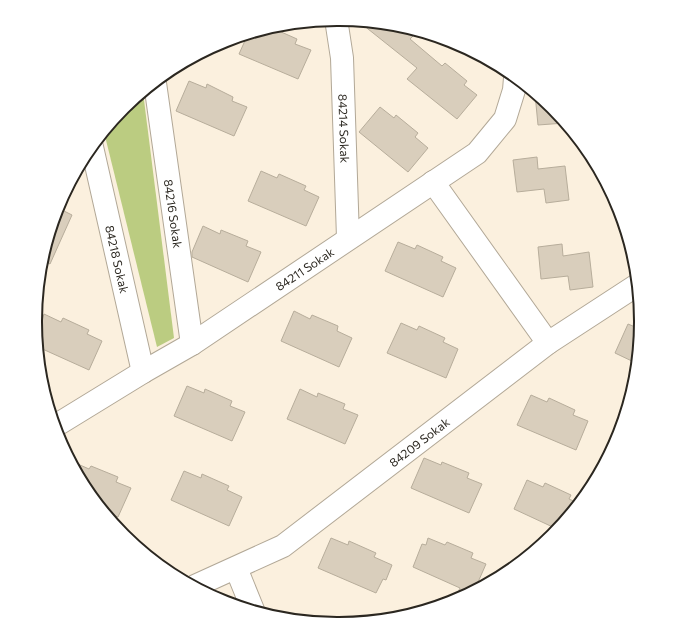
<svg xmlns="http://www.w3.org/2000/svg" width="676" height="643" font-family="Commissioner,sans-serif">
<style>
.green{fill:#bbcc81}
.building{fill:#d9cebc;stroke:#b7ad9b}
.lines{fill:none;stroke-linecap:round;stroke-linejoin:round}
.minor-casing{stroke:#b2a897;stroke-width:24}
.minor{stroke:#fff;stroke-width:22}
.labels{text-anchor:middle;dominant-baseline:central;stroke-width:3;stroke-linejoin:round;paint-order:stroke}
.street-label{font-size:12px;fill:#2b2720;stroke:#fff}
.rim{fill:none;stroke:#2b2720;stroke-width:2}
</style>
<rect width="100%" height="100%" fill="#fbf0de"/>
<path class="green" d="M143 92 174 338 157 347 104 132 124 107Z"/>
<path class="building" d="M358 21 397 25 414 30 410 33 413 36 410 39 442 66 445 63 467 81 464 85 477 95 457 119 407 79 417 68Z
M283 24 279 31 297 39 295 44 311 50 298 79 239 54 248 34Z
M189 81 206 88 207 84 233 97 232 101 247 107 234 136 176 111Z
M535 94 552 108 565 123 538 125Z
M380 107 394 118 396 115 418 133 415 137 428 148 408 172 359 132Z
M537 157 538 169 565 166 569 200 546 203 544 189 517 192 513 160Z
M261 171 277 178 279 174 306 186 304 190 319 197 306 226 248 201Z
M58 208 72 215 50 264 42 260Z
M203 226 220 234 221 230 248 241 246 246 261 252 248 282 192 257V252Z
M398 242 415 249 417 245 443 257 441 261 456 268 443 297 385 271Z
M562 244 563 256 589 252 593 287 570 290 568 276 541 279 538 247Z
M294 311 310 319 312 315 338 326 337 331 352 338 339 367 281 341Z
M44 314 61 322 63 318 89 330 87 334 102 341 89 370 38 347 36 319 42 321Z
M401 323 417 330 419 326 445 338 443 342 458 349 446 378 387 353Z
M628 324 640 329 636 363 615 353Z
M187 386 204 393 205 389 232 401 230 406 245 412 232 441 174 416Z
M300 389 317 397 318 393 345 404 343 409 358 415 345 444 287 419Z
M531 395 547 402 549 398 575 410 573 415 588 421 576 450 517 425Z
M424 458 441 465 442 462 469 473 467 478 482 484 469 513 411 488Z
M71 461 89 469 91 466 118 477 116 482 131 488 118 517 105 512 86 489Z
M184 471 201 478 202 474 229 486 227 490 242 497 229 526 171 500Z
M527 480 543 487 545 483 571 495 569 499 578 503 557 529 514 509Z
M331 538 348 545 349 541 376 553 374 557 392 565 386 580 383 579 376 593 318 568Z
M428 538 445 545 447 542 473 553 471 558 486 564 475 589 454 601 460 588 413 567 422 544 426 545Z"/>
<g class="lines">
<defs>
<g id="minor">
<path id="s1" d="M336 19 342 58 348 238"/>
<path id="s2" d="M155 83 192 344"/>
<path id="s3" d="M92 147 143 372"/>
<path d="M433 182 548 343"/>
<path id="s4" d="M55 426 143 372 192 344 477 153 505 119 514 90 515 78"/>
<path d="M236 568 253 610"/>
<path id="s5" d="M195 586 283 546 548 343 637 285"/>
</g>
</defs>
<use href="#minor" class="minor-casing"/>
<use href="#minor" class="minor"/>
</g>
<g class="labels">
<g class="street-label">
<text stroke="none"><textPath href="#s1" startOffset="110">84214 Sokak</textPath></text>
<text stroke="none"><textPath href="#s2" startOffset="132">84216 Sokak</textPath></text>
<text stroke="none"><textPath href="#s3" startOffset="115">84218 Sokak</textPath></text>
<text stroke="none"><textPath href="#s4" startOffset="295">84211 Sokak</textPath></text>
<text stroke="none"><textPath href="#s5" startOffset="268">84209 Sokak</textPath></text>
</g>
</g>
<path d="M0 0H676V643H0ZM337 26H339A295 295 0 0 1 634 321V322A295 295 0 0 1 339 617H337A295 295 0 0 1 42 322V321A295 295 0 0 1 337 26Z" fill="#fff" fill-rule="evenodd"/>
<path class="rim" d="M337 26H339A295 295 0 0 1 634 321V322A295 295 0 0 1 339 617H337A295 295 0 0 1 42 322V321A295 295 0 0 1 337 26Z"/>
</svg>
